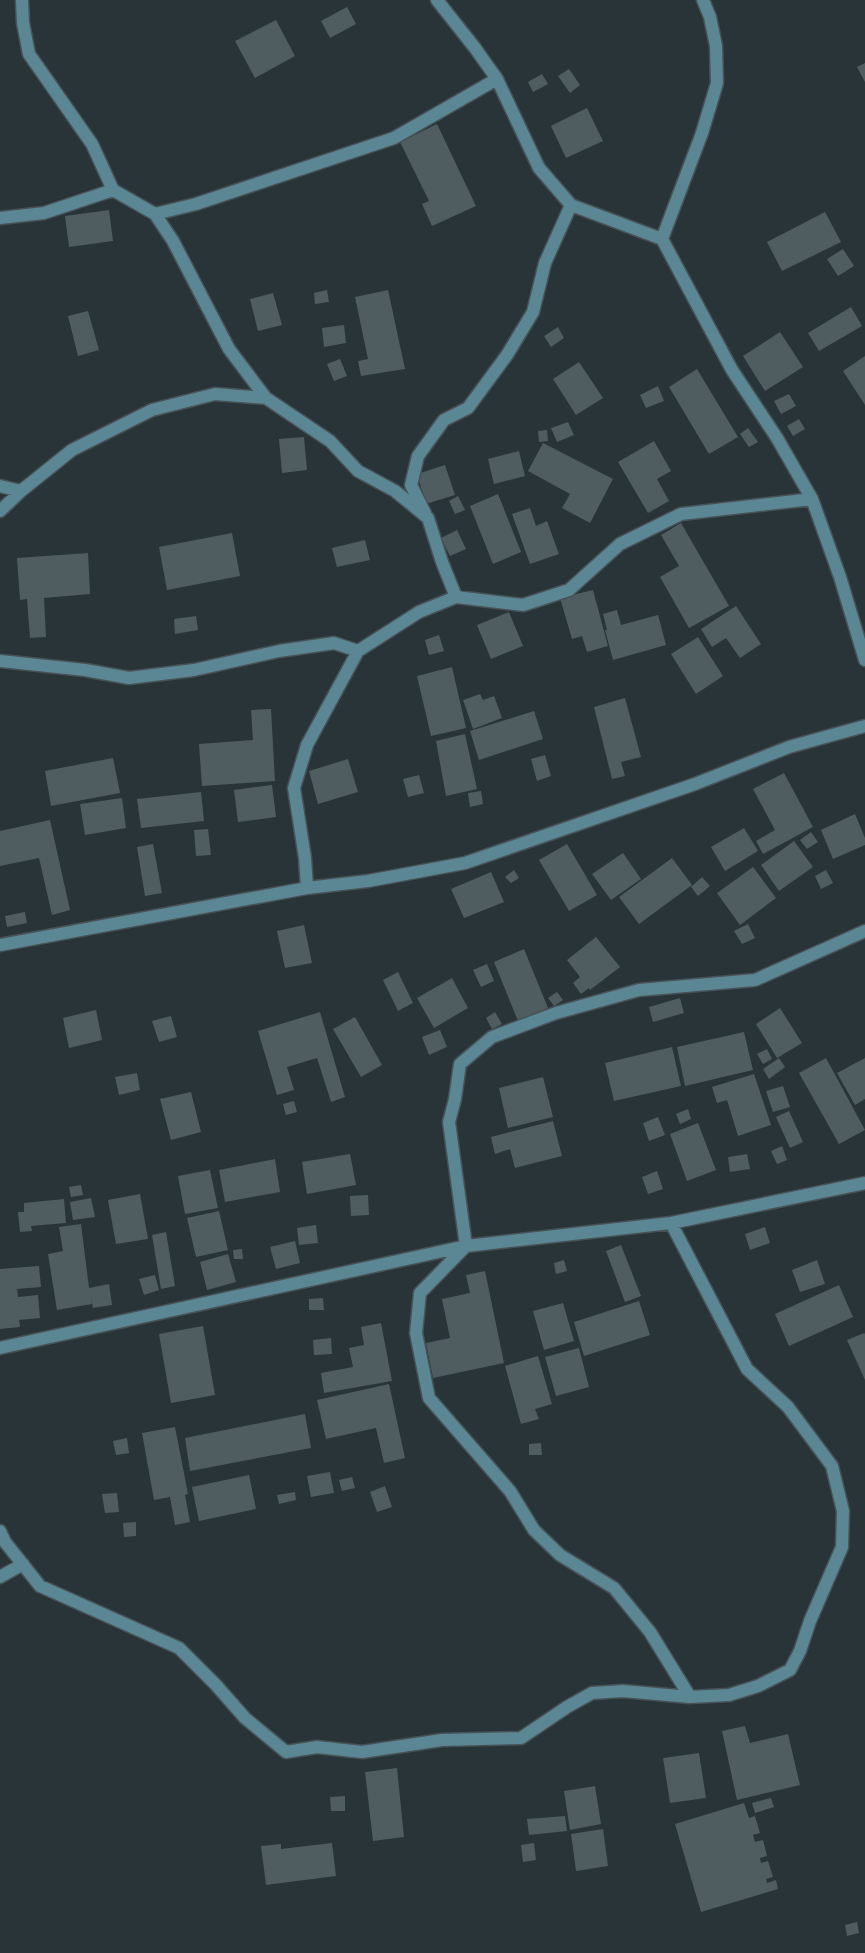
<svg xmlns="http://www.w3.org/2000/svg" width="865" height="1953" font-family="Poppins,sans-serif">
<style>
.building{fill:#4f5c60}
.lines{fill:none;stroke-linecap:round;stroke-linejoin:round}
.minor-casing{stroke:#475256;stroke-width:15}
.minor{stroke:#5b8694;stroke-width:12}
</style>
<rect width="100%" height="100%" fill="#283438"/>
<path class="building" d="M347 7 356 24 330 38 321 21Z
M276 20 295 56 255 78 235 41Z
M865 63V82L857 67Z
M569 69 580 85 570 93 558 76Z
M542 74 548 84 533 92 528 82Z
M587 108 603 141 566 158 551 126Z
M437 124 476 206 432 226 422 204 429 201 400 142Z
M109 210 113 241 69 247 65 216Z
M825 212 841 242 782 271 767 242Z
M843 249 854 266 838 276 827 259Z
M327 290 329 302 315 304 314 293Z
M388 290 405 369 361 376 358 361 368 359 355 297Z
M273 293 282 325 258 331 250 299Z
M851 307 862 326 819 351 808 333Z
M88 311 99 350 78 356 68 316Z
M344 325 346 343 324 347 322 328Z
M558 327 564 338 551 347 544 336Z
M780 332 803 367 765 391 743 356Z
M865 356V405L843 371Z
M340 359 347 376 334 381 327 364Z
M579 362 603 398 576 415 553 379Z
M697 369 738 437 709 454 669 387Z
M658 386 664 401 646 408 640 395Z
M789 394 796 406 781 414 774 401Z
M799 419 805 429 793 436 787 426Z
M568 422 574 435 557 442 551 428Z
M748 428 758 442 749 447 740 434Z
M547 430 548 441 539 442 538 431Z
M304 437 307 470 282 473 279 439Z
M654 441 671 471 657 479 669 501 648 513 618 462Z
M543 443 613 479 590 523 562 508 570 494 528 471Z
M519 451 525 476 494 484 488 459Z
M445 465 455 495 426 504 417 474Z
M498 494 521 552 493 564 470 506Z
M458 496 465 510 455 514 449 501Z
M530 508 536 526 547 521 559 554 530 564 512 514Z
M681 523 729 606 689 628 660 577 679 566 661 535Z
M457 530 466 549 450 556 441 538Z
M232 533 240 576 167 590 159 547Z
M365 540 370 560 337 567 332 548Z
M88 553 90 594 44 598 46 637 30 638 27 599 20 600 17 558Z
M593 590 608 646 587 652 582 636 572 639 560 598Z
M736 606 761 644 740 658 726 638 712 647 701 629Z
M617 610 621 625 658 615 666 645 613 660 605 630H607L603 614Z
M509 612 523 646 491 659 477 625Z
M196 616 198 630 175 634 174 619Z
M439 635 444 651 429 655 425 640Z
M698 637 723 676 696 694 671 654Z
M452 667 466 728 431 736 417 676Z
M480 694 483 700 494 696 502 718 473 729 463 700Z
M625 698 641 757 621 762 625 776 612 779 594 707Z
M271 709 275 781 202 786 199 744 253 740 251 710Z
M534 711 543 739 479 760 470 731Z
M465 734 477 789 446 796 436 741Z
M545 755 551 776 537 781 531 759Z
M113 758 120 793 51 806 45 771Z
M348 759 358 792 318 804 309 771Z
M784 773 813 827 763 854 756 841 775 830 753 789Z
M419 775 424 793 408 797 403 779Z
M272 785 276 817 238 822 234 790Z
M481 791 483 804 470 807 468 793Z
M201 792 204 821 141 828 137 799Z
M122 798 126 828 85 835 80 804Z
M855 814 865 838V845L833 859 821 830Z
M50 820 70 910 52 915 39 858 0 866V831Z
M744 828 758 851 725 871 711 847Z
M208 829 211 855 196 856 194 830Z
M811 832 818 842 807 849 800 840Z
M794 841 813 867 779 891 761 865Z
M153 844 162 893 145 896 137 847Z
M567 844 597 895 569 911 539 860Z
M623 853 641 879 611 900 592 874Z
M672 858 692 885 639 924 619 897Z
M753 867 776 898 740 925 717 893Z
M514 870 519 878 511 883 505 877Z
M826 870 833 883 821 889 815 876Z
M491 872 504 902 464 918 451 889Z
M702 877 710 886 698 896 691 887Z
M25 912 27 923 7 927 5 916Z
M748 924 755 938 742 944 734 931Z
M304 925 312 963 285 968 277 931Z
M596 937 620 967 590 990 589 988 581 994 573 983 580 977 567 960Z
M524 949 548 1008 518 1021 494 962Z
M487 964 494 981 481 987 473 970Z
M398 972 413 1003 398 1011 383 980Z
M452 978 468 1008 434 1028 417 998Z
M557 992 563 1000 554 1006 548 998Z
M680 998 684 1013 653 1022 649 1007Z
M780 1008 802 1043 777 1058 756 1024Z
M96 1010 102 1040 69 1048 63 1018Z
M320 1012 345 1097 331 1102 317 1058 287 1067 294 1090 277 1095 258 1031Z
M495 1012 502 1024 492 1029 486 1018Z
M171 1016 177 1037 159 1042 152 1021Z
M355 1017 382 1065 361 1077 333 1029Z
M440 1030 447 1047 429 1055 422 1037Z
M744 1032 753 1070 685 1086 677 1047Z
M672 1047 681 1086 614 1101 605 1063Z
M767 1049 772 1059 763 1064 757 1054Z
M779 1058 785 1067 769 1079 763 1069Z
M826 1058 865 1130 839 1144 799 1073Z
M865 1058V1099L855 1105 837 1073Z
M137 1073 140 1090 119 1095 115 1077Z
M754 1074 771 1125 738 1136 727 1100 717 1103 712 1087Z
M543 1077 553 1117 508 1128 499 1088Z
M783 1086 790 1107 773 1112 766 1091Z
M191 1092 201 1132 171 1140 160 1099Z
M294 1101 297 1112 286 1115 283 1104Z
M688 1109 691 1119 680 1124 676 1114Z
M789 1111 803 1142 790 1148 776 1117Z
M658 1117 665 1135 649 1141 643 1123Z
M553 1121 562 1156 515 1168 510 1149 495 1154 491 1137Z
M698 1123 716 1170 687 1181 670 1134Z
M782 1146 787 1160 777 1164 771 1151Z
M350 1154 356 1185 307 1194 302 1162Z
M747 1154 750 1169 730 1172 728 1157Z
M275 1159 280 1192 225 1202 219 1170Z
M210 1170 218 1208 185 1214 178 1176Z
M657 1171 663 1189 648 1194 642 1177Z
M81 1185 83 1195 71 1197 69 1187Z
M140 1194 148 1239 116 1244 108 1200Z
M368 1195 369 1215 351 1216 350 1196Z
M91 1198 95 1217 73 1220 70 1202Z
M64 1199 66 1223 31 1226 32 1231 20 1232 18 1212H24V1203Z
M219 1211 228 1250 196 1257 187 1218Z
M81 1224 89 1288 109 1284 112 1305 93 1308 90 1292 92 1304 57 1310 48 1254 63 1251 59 1227Z
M316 1225 318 1243 299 1245 297 1228Z
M765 1227 770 1243 750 1250 745 1234Z
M166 1232 175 1286 161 1289 152 1235Z
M295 1241 300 1263 276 1269 270 1247Z
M621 1245 641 1296 625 1302 606 1251Z
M242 1249 243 1259H234L233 1250Z
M228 1254 236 1282 207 1290 200 1262Z
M564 1260 567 1271 556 1274 554 1263Z
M817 1260 825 1284 800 1292 792 1270Z
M39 1266 41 1287 17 1289 18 1297 38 1295 40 1318 19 1320 20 1327 0 1329V1269Z
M485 1271 504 1363 433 1378 426 1343 450 1338 442 1299 470 1293 466 1275Z
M155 1275 159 1290 144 1295 139 1279Z
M839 1285 853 1317 789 1346 775 1314Z
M323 1298 324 1310H309V1299Z
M639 1301 650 1335 584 1356 574 1322Z
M563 1303 574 1341 544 1350 533 1311Z
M381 1323 392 1381 324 1393 321 1373 353 1367 349 1348 364 1345 361 1327Z
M203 1326 215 1395 171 1403 159 1334Z
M864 1333 865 1334V1380L847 1340Z
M331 1338 332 1354 314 1355 313 1340Z
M579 1348 589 1387 556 1396 545 1357Z
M538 1356 552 1404 535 1409 539 1419 521 1424 505 1366Z
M389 1384 405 1458 384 1463 376 1428 326 1439 317 1400Z
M305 1414 311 1448 190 1471 185 1438Z
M175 1427 188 1494 185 1495 190 1522 175 1525 170 1497 154 1500 142 1433Z
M127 1438 129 1453 116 1455 113 1441Z
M541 1443 542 1455H529V1444Z
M330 1472 334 1493 311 1497 307 1476Z
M249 1475 256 1509 199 1521 192 1487Z
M352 1477 355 1488 342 1491 339 1480Z
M385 1486 392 1507 377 1512 370 1492Z
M295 1492 296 1500 279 1504 277 1495Z
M117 1493 119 1512 105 1513 102 1494Z
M136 1522V1536L124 1537 123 1523Z
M745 1726 750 1743 788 1734 800 1785 737 1800 722 1731Z
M699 1753 706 1798 670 1803 663 1758Z
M397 1768 404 1837 373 1841 365 1772Z
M595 1786 601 1824 570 1830 564 1791Z
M345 1796V1811H331L330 1797Z
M771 1798 774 1807 755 1813 752 1803Z
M744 1803 749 1818 755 1816 760 1833 753 1835 755 1842 763 1840 767 1856 760 1858 761 1863 768 1861 773 1877 766 1879 767 1883 776 1880 778 1889 701 1912 675 1824Z
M565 1816 567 1831 529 1835 527 1819Z
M603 1829 608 1866 576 1871 571 1834Z
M332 1843 336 1876 266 1885 261 1846 281 1844V1849Z
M534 1843 536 1860 523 1862 521 1845Z
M857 1922 859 1933 847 1936 845 1925Z"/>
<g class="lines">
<defs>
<path id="minor" d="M22 0 23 23 29 54 92 144 113 190 155 214 196 204 394 138 497 79
M437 0 475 48 497 79 539 168 571 205 662 239 732 370 777 438 812 499 840 577 865 660
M155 214 173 241 229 349 266 398
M0 218 44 213 113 190
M662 239 702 133 717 83 716 46 710 17 703 0
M0 486 21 491
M0 511 21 491 72 450 152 410 215 394 266 398 330 441 358 471 395 491 428 518 442 562 456 597
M425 513 411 485 418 456 444 420 468 408 507 355 533 312 545 263 571 205
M0 661 85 670 129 678 194 670 279 651 334 643 358 651
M307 888 305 858 294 788 307 745 358 651 419 612 456 597 523 605 569 590 620 544 681 514 812 499
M0 945 307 888 368 881 465 863 695 784 789 747 865 726
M0 1348 466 1246 671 1223 865 1183
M0 1531 5 1542 40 1586 179 1648 216 1685 245 1718 286 1752 317 1747 362 1752 442 1740 521 1738 567 1707 592 1693 623 1691 690 1697 729 1695 758 1686 790 1670 800 1651 810 1621 842 1547 843 1511 832 1466 788 1407 747 1369 671 1223
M0 1577 23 1564
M690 1697 650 1632 614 1588 560 1555 534 1530 510 1491 429 1398 416 1333 420 1293 466 1246 449 1122 455 1099 460 1064 492 1037 556 1013 639 990 755 980 865 931"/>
</defs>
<use href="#minor" class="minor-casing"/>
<use href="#minor" class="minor"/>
</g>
</svg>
